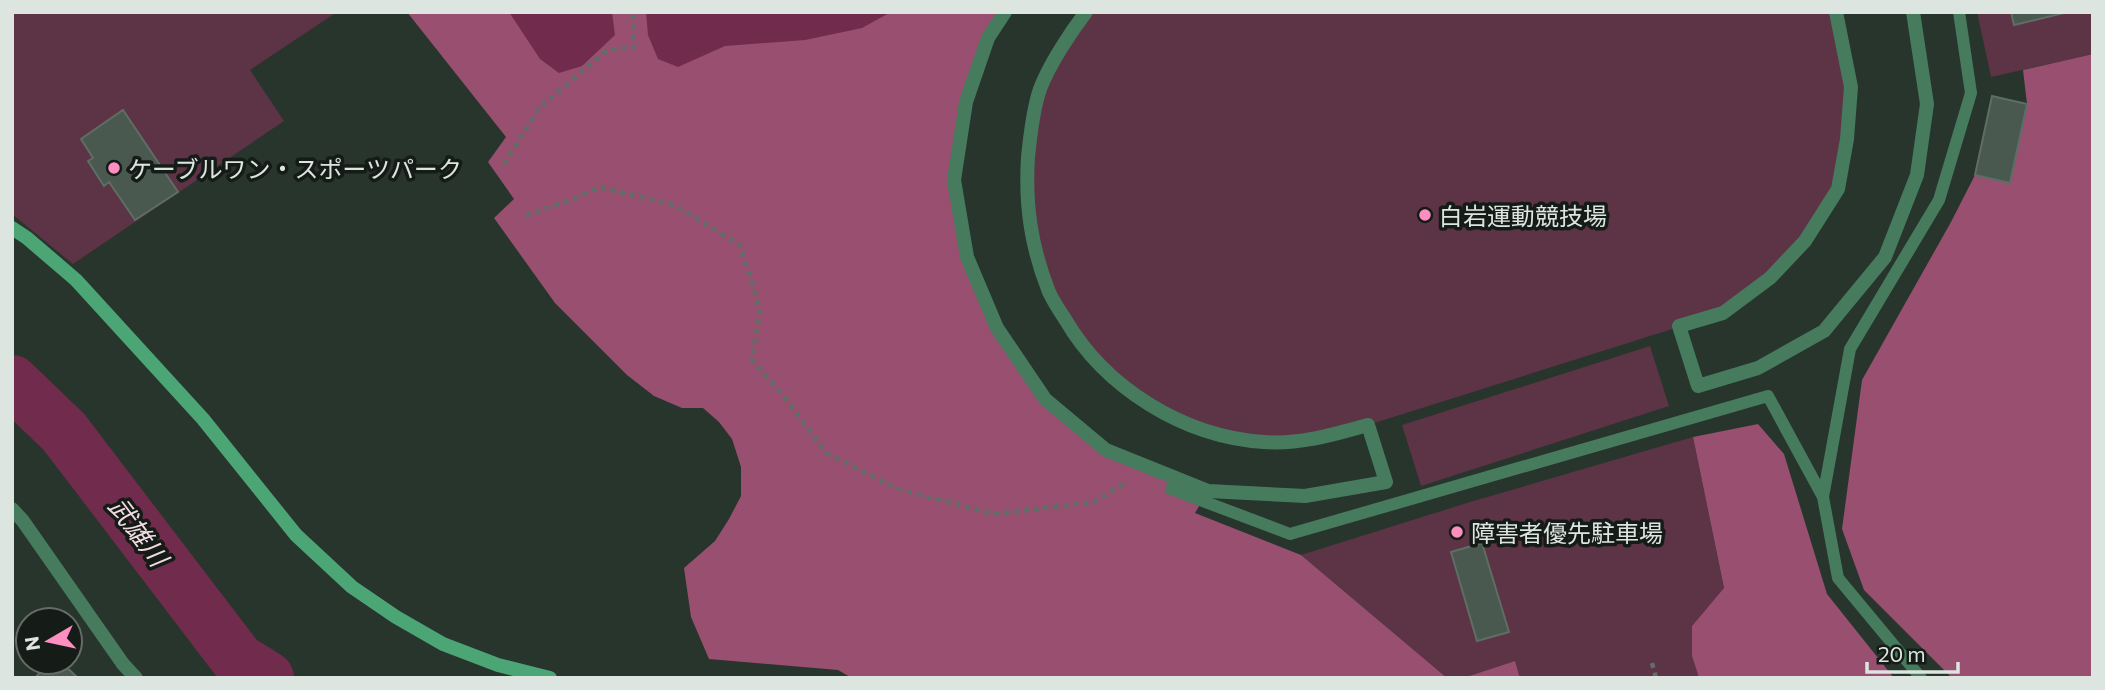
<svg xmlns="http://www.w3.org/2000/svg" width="2105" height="690" font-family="Commissioner,'Noto Sans JP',sans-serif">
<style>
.green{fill:#5d3346}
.forest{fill:#984f70}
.water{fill:#712c4d}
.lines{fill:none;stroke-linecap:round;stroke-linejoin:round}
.river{stroke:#712c4d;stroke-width:54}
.building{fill:#4a594f;stroke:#5e6e64;stroke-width:2}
.path{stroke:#616e66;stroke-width:4.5;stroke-dasharray:5 5;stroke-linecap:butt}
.lane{stroke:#477b5d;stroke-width:12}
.street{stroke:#477b5d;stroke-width:14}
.secondary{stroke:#4ca575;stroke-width:14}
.poi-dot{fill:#fd8ec0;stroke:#151b17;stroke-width:2.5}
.labels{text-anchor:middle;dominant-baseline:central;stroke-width:7;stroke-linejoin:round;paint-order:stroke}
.poi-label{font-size:24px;fill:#dce5df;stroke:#151b17;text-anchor:start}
.water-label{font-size:26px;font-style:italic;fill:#f1dbe3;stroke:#151b17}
</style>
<rect width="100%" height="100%" fill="#27352c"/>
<path class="green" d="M12 12H337L250 70 284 121 73 264 12 214Z
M1086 12H1836L1851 87 1838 189 1805 241 1723 313 1368 425 1317 439 1221 436 1109 375 1050 294 1026 189 1040 90Z
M1977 12H2093V54L1991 77Z
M1650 346 1669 406 1421 486 1402 425Z
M1693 437 1724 589 1692 626V656L1699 678H1520L1515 661 1463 678H1447L1301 555 1470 502Z"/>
<path class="forest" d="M407 12H1005L988 38 954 180 967 257 997 328 1045 399 1106 449 1208 491 1195 513 1301 555 1447 678H852L838 670 709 659 691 617 684 568 715 541 729 519 741 496V467L732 439 719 422 703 408H682L654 396 627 375 555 303 494 218 514 199 488 162 506 137Z
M2093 54V678H1952L1864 590 1842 529 1862 380 1951 222 1975 175 2010 182 2027 104 2023 70Z
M1758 424 1784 454 1827 594 1894 678H1699L1692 656V626L1724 588 1693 437Z
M1515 661 1520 678H1463Z"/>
<path class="water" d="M509 12H612L615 35 582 66 559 73 540 59Z
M646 12H891L862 28 805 40 725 46 678 67 658 59 648 35Z"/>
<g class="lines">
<path class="river" d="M12 382 64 432 238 660 267 678"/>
</g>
<path class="building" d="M2011 12H2068L2014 25Z
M1992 96 2027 104 2010 183 1975 175Z
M123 110 178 192 135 220 109 182 104 186 88 161 93 158 81 139Z
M1482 543 1509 632 1477 641 1451 552Z
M49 662H61L78 678H35Z"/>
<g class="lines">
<path class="path" d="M504 164 539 108 607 50 634 47 633 12
M526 215 574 199 599 187 674 205 740 245 760 309 752 360 787 400 826 453 898 489 994 514 1094 502 1128 481
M1652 663 1656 678"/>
<path class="lane" d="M1171 489 1290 534 1768 396 1823 497 1838 578 1921 678
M1823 497 1850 349 1939 200 1971 93 1959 12"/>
<path class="street" d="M1005 12 988 38 966 102 954 180 967 257 997 328 1045 399 1106 450 1208 491 1305 496 1386 482 1368 425C1335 434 1300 445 1264 442 1184 437 1105 388 1065 319 1059 310 1053 301 1049 292 1031 247 1025 205 1028 157 1030 137 1033 109 1040 89 1049 65 1070 33 1086 12
M1836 12 1851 87 1847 139 1838 189 1805 241 1770 278 1723 313 1679 326 1698 386 1758 368 1824 331 1885 257 1917 175 1927 104 1913 12
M12 509 23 521 123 664 136 678"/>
<path class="secondary" d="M12 228 27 238 76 280 203 419 296 535 352 587 396 617 443 644 498 665 550 678"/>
</g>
<g class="poi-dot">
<circle cx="114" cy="168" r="7"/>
<circle cx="1425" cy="215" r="7"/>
<circle cx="1457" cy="532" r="7"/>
</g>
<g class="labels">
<g class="poi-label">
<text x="128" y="168">ケーブルワン・スポーツパーク</text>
<text x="1439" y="215">白岩運動競技場</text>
<text x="1471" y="532">障害者優先駐車場</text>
</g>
<g class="water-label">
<text transform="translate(139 531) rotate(53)">武雄川</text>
</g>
</g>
<rect width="2105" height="690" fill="none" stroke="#dce5df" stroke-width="28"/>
<g transform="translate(49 641) rotate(261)"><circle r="33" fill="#151b17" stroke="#656c67" stroke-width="2"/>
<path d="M0-5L12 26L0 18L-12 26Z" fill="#fd8ec0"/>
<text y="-10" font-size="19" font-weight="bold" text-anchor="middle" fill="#dce5df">N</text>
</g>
<path d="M1867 662v10h91v-10" fill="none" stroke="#dce5df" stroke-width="3.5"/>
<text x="1878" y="662" font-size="21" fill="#dce5df" stroke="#151b17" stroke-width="5" paint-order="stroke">20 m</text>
</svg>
